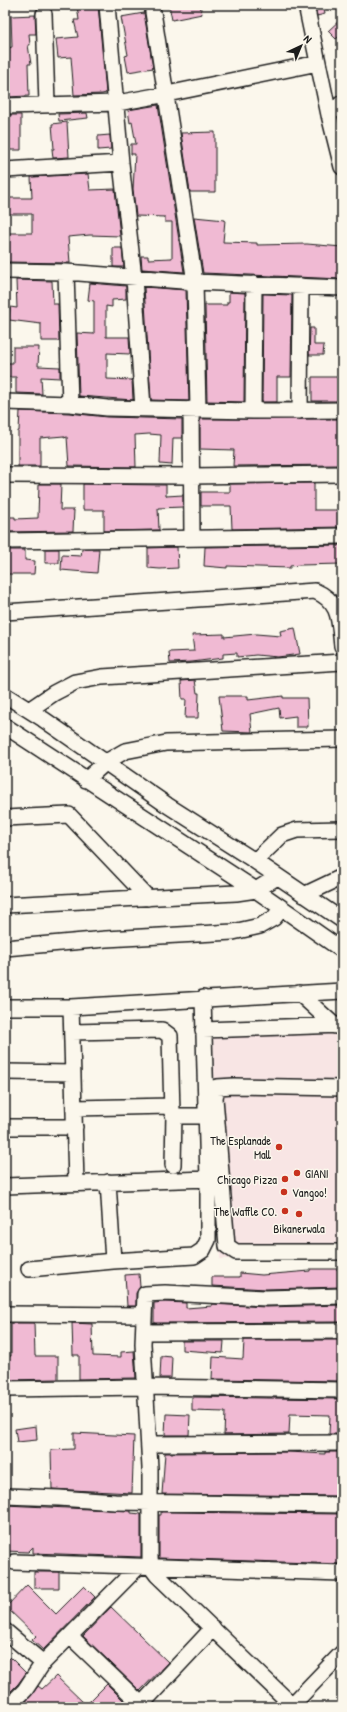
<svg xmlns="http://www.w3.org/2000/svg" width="347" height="1712" font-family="'Patrick Hand',sans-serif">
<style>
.built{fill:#f8e5e4}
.building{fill:#f0bad3;stroke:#1c1c1c}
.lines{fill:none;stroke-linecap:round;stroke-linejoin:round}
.minor-casing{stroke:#1c1c1c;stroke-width:18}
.minor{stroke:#fbf7ec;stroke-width:15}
.poi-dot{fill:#c8321e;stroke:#fbf7ec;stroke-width:1.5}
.labels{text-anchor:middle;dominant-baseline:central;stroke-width:3;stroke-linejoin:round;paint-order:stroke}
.poi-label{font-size:12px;fill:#1c1c1c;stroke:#fbf7ec;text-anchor:end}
</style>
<rect width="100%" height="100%" fill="#fbf7ec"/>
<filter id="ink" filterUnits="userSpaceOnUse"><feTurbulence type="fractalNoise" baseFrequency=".025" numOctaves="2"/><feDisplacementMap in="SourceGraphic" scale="8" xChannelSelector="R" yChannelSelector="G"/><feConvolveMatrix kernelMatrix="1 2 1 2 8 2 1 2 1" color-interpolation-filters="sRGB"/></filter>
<g filter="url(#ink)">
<path class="built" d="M342 1032V1259H220L213 1035Z"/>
<path class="building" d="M77 5H98L106 93 102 94 74 95 71 57 58 58 56 39 78 37 74 20H79Z
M169 5H200L202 14 172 20Z
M315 5H323L325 14 317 16Z
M144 13 153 68 128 72 125 56 128 55 121 17Z
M35 15 36 34H29L30 45H28L31 64H28L29 96 5 97V55L9 54 8 48 12 47 11 16Z
M342 18V34L336 39 328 31Z
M158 105 184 272 142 269 141 256H148V259L172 258V222H165V217L136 216 133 189 135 154H131V144H136L132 122 130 123 128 110Z
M87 113 88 118 59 121 58 114Z
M5 115H21V150H5Z
M67 122 69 157 53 158 52 149H54L52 124Z
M215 132V192H190L181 133Z
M110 135 111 149 98 150V136Z
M88 174 90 190 115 189 120 236 90 235 68 237 70 263 6 262 5 233H32V214H5V204H9V198H32L31 177Z
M194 217 225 220 223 242 257 243V245L307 244 342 247V279L203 273Z
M113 248H122L124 267H113Z
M16 280 52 281 53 304H58L59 341H41V324L9 320 10 307 17 308Z
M90 283 126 286V299L112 300V307L106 306V337H129L130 354 107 353V379L132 380 133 400 79 396 77 333 94 334V301L88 300Z
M144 287 186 290 189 401 151 400Z
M229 292 245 293 244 402 207 401 205 305H227V302H229Z
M263 294 292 295 291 377H277V402H262Z
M310 328H314V345H324L323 355H309Z
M13 347H39L38 366 60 367V378L41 377 42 394 16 393V377H6L5 363H13Z
M312 377H342V401H312Z
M20 411 69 413 107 417 182 419V438H173L172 465 160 464 161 435 149 434 135 435 136 467 69 466 67 437 64 438V436L40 438V466H18V431H19Z
M200 419H342V465L233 466 234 450 200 449Z
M314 483V510H342V527L232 529 231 506H201V492H230V484Z
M39 484H61L60 510H74L73 531 5 532V517H15V519L38 518Z
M83 484 166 485V496L183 495V507L158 508 159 530 104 531V510H83Z
M342 545V564L300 565 290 566V568L227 566V568L204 566 205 547Z
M177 547 178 568 160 569 148 568V548Z
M45 549H59V563H45Z
M82 549H99L97 573 61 570 62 555 81 556Z
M7 550H25V560L35 561 34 574H7Z
M295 628 300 654 278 657 256 655 237 657V653L223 654V658L192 662 170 663 169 652 194 651 192 635 224 634V637L256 634 281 636 280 631Z
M195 680 197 693H199L198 718H185L186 699H182L181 681Z
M219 696H248V700L283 696V698H307L308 727H296V716L280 718 279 708 250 714 252 732 223 731Z
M310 1269H342V1287L266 1289 212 1286V1277H240V1273L262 1275 310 1271Z
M139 1274 140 1287 136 1293V1306H127L125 1275Z
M165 1302 186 1303V1308L212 1306V1304L266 1307 342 1305V1322L154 1323V1303Z
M11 1323H34L35 1356H58V1379L5 1380V1356H11Z
M72 1323 92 1324 93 1356 121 1357V1352L134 1351 136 1378 79 1379V1355H73Z
M244 1340H342L340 1381 212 1379 213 1357 243 1359Z
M182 1341H224L223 1353 182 1350Z
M161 1356 172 1357 171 1378H160Z
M192 1397 342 1399V1434H329L330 1415 290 1414 289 1434 224 1435 225 1412 192 1411Z
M166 1414 190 1415 189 1435H165Z
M36 1426 37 1440 17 1442 15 1429Z
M74 1433 134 1436 132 1493 52 1489 51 1450 74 1449Z
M289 1452 325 1454V1452H342V1496L162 1494 165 1453Z
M5 1505 131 1511V1513L141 1514V1557L33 1553V1547L28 1552 5 1551Z
M161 1512 342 1514V1564L159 1558V1515H161Z
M34 1572H59V1588H34Z
M27 1585 56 1614 84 1586 95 1597 43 1650 32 1640 36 1636 6 1607Z
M111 1607 168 1662 140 1691 83 1636Z
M10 1657 26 1673 18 1684 5 1697V1662Z
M56 1676 86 1705 107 1684 130 1707H21L31 1696 38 1686 42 1689Z"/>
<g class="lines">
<defs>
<path id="minor" d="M107 5 121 163 134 278 143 408
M306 5 329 115 342 167
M153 12 195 282 198 409
M44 14 47 104
M5 106 117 103 167 94 318 63
M329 115 342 103
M5 170 121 163
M5 271 66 272 195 282 342 288
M66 272 70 404
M5 402 70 404 107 408 253 411 342 410
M191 409 192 538
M253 411 254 284
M300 411 301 286
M5 475 192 476 342 474
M5 541 342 536
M5 612 315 591C341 602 339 621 342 646
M5 695 43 719 167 805 255 861 342 920
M29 710 54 693 75 682 102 677 342 662
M5 726 256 890 342 950
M86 780 106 762 125 751 166 743 342 739
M5 818 69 815 148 898
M255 861 282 835 297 830 342 829
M304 895 342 877
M5 905 236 893 256 890 277 877
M5 948 106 939 233 932 260 926 274 918 282 908
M299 993 335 1026
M5 1007H71L342 991
M71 1007 76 1183
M203 1030 342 1025
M72 1032 162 1030 170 1036 172 1113 175 1116H206
M5 1072 73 1073
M342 1088 234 1086 217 1087 215 1098 227 1246 236 1252H342
M74 1108 171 1106
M5 1127H75
M173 1165 174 1114
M108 1182 113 1261
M5 1186 208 1179
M29 1269 113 1261 194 1256 203 1250 208 1240V1179L203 998
M5 1314 144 1315
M144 1332 342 1331
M5 1389 145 1387 342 1390
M149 1444 342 1443
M5 1496 59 1498 115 1502 342 1505
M14 1562 342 1573
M5 1631 43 1663
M70 1636 144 1707
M292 1705 342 1653
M8 1707 25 1690 43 1663 138 1567
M139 1707 213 1628
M294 1707 157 1575 151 1567 150 1557V1468L143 1344 145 1294 165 1293 266 1298 342 1296"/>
</defs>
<use href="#minor" class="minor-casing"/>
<use href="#minor" class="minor"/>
</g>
</g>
<g class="poi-dot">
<circle cx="279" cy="1147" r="4"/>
<circle cx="297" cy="1173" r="4"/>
<circle cx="285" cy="1179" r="4"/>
<circle cx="284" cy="1192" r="4"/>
<circle cx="285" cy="1211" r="4"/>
<circle cx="299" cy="1214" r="4"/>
</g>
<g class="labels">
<g class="poi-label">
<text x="271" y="1140">The Esplanade<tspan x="271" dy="14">Mall</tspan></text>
<text x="305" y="1173" text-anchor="start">GIANI</text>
<text x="277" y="1179">Chicago Pizza</text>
<text x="292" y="1192" text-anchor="start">Vangoo!</text>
<text x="277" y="1211">The Waffle CO.</text>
<text x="299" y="1228" text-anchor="middle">Bikanerwala</text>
</g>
</g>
<rect width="347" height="1712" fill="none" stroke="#fbf7ec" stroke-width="20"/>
<rect x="10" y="10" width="327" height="1692" fill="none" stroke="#1c1c1c" stroke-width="1.5" filter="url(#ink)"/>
<g transform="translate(301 46) rotate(44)" stroke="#fbf7ec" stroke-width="3" paint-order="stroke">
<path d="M0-3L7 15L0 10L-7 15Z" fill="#1c1c1c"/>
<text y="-6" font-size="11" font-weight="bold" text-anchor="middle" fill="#1c1c1c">N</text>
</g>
</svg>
